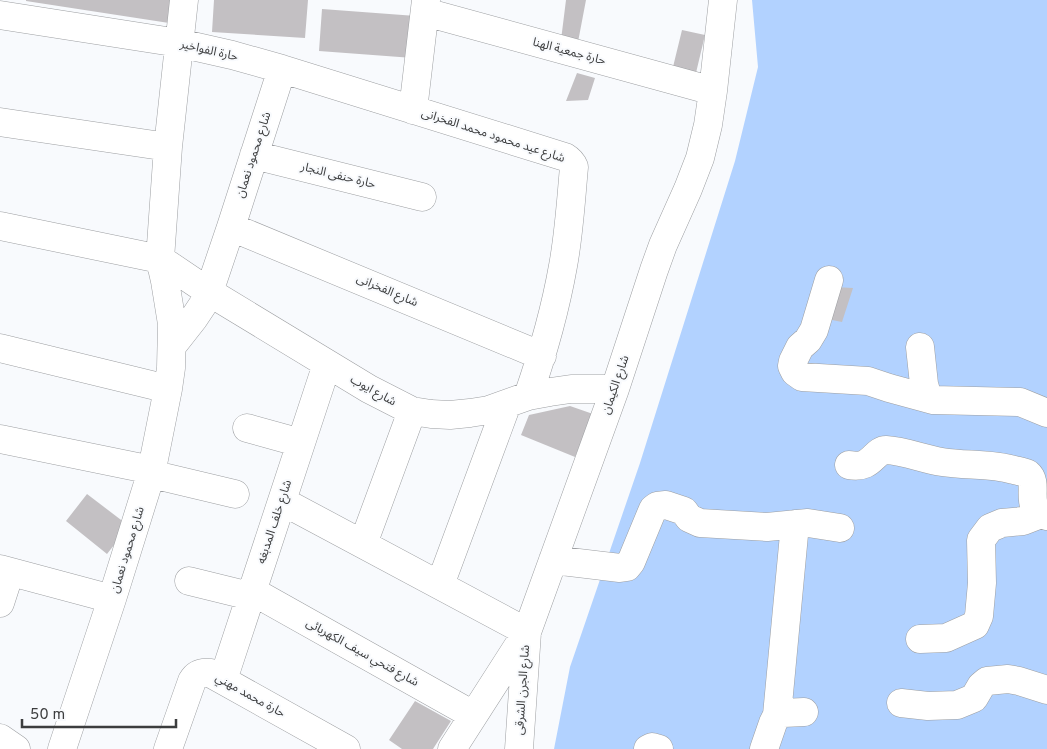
<svg xmlns="http://www.w3.org/2000/svg" width="1047" height="749" font-family="Overpass,'Noto Sans Arabic',sans-serif">
<style>
.green{fill:#b2d2ff}
.building{fill:#c3c0c3}
.lines{fill:none;stroke-linecap:round;stroke-linejoin:round}
.minor-casing{stroke:#9d9fa2;stroke-width:29}
.minor{stroke:#fff;stroke-width:28}
.labels{text-anchor:middle;dominant-baseline:central;stroke-width:4;stroke-linejoin:round;paint-order:stroke}
.street-label{font-size:12px;fill:#3c3d3e;stroke:#f8fafd}
</style>
<rect width="100%" height="100%" fill="#f8fafd"/>
<path class="green" d="M752 0H1047V749H554L570 667 640 463 735 161 758 67Z"/>
<path class="building" d="M26 0H172L169 23 26 1Z
M214 0H308L305 38 212 32Z
M566 0H586L578 42 561 40Z
M322 9 416 16 413 58 319 51Z
M682 30 705 35 695 77 672 71Z
M577 73 595 78 588 100 566 101Z
M835 287 853 288 842 322 827 319Z
M570 406 593 414 575 457 521 435 529 415Z
M87 494 129 526 107 554 66 521Z
M415 701 451 721 433 749H402L389 740Z"/>
<g class="lines">
<defs>
<path id="minor" d="M425 12 713 91
M0 15 179 43 232 55 282 69 565 157C570 160 572 162 574 167 571 200 569 234 563 266 555 311 543 353 528 396
M413 110 426 0
M0 122 168 147
M254 155 422 197
M0 226 160 259 209 292 369 389 412 411 431 414 450 415 470 413 489 410 528 396 550 392 571 389H615
M231 227 542 356
M829 280 814 330 808 340 800 347 793 361 792 366 795 372 802 377 868 381 889 388 933 400
M172 346 194 318 204 303 209 292 231 227 282 69
M920 347 924 384 927 395 933 400 1020 402 1047 413
M0 348 168 389
M247 428 301 443
M0 439 152 470
M849 465C872 470 874 450 886 450 905 451 923 459 942 462 966 466 990 463 1014 470 1018 471 1025 472 1028 474 1040 484 1022 509 1047 516
M151 474 235 494
M282 501 527 632 519 749
M363 544 412 411
M553 560 620 568 627 567 631 562 653 509 657 506 666 505 684 511 689 518 700 523 767 527 808 523 840 528
M0 569 112 599
M189 581 250 596
M440 585 507 404
M252 591 473 715
M0 603 10 572
M920 639 946 638 975 625 979 616 982 583 981 540 990 528 1002 523 1023 521 1041 514
M223 680 327 364
M901 703 928 706 957 705 974 698 981 686 987 681 1008 679 1019 681 1047 690
M777 715 795 524
M0 738 16 749
M62 749 112 599 151 474 168 389 171 368 172 324 165 281 160 259 168 147 184 0
M168 749 192 681C196 674 202 672 210 673L346 749
M452 749 527 632 615 389 654 270 663 245 688 189 700 158 708 125 713 91 723 0
M648 749 652 747 659 749
M764 749 773 723 777 715 783 713 804 712"/>
</defs>
<use href="#minor" class="minor-casing"/>
<use href="#minor" class="minor"/>
</g>
<g class="labels">
<g class="street-label">
<text transform="translate(209 51) rotate(13)">حارة الفواخير</text>
<text transform="translate(569 52) rotate(15)">حارة جمعية الهنا</text>
<text transform="translate(493 136) rotate(18)">شارع عيد محمود محمد الفخرانى</text>
<text transform="translate(254 155) rotate(-72)">شارع محمود نعمان</text>
<text transform="translate(338 176) rotate(14)">حارة حنفى النجار</text>
<text transform="translate(387 291) rotate(23)">شارع الفخرانى</text>
<text transform="translate(616 385) rotate(-71)">شارع الكيمان</text>
<text transform="translate(373 391) rotate(29)">شارع ايوب</text>
<text transform="translate(275 522) rotate(-72)">شارع خلف المدبغه</text>
<text transform="translate(128 550) rotate(-73)">شارع محمود نعمان</text>
<text transform="translate(362 653) rotate(29)">شارع فتحي سيف الكهربائى</text>
<text transform="translate(523 690) rotate(-86)">شارع الجرن الشرقى</text>
<text transform="translate(250 696) rotate(29)">حارة محمد مهني</text>
</g>
</g>
<path d="M22 719v8h154v-8" fill="none" stroke="#3c3d3e" stroke-width="2.5"/>
<text x="30" y="719" font-size="15" fill="#3c3d3e" stroke="#f8fafd" stroke-width="4" paint-order="stroke">50 m</text>
</svg>
